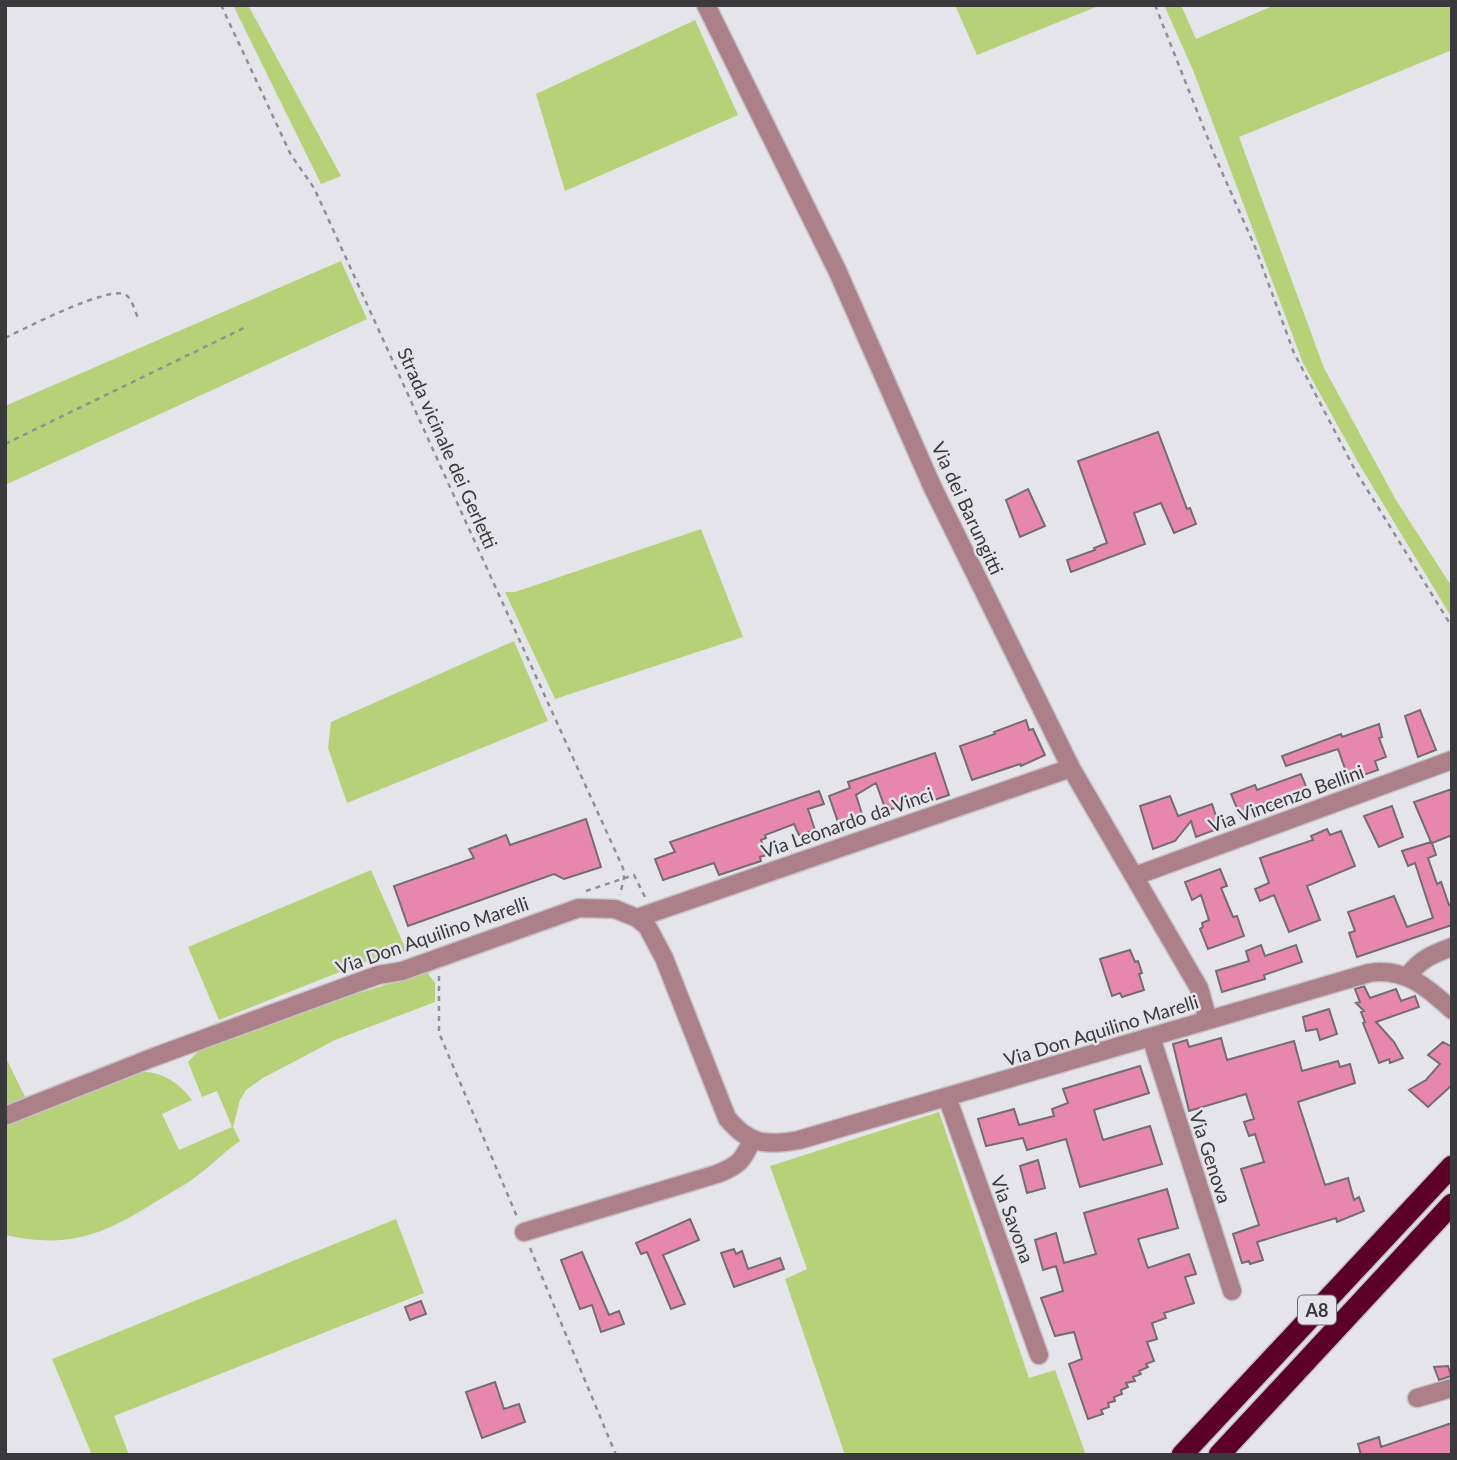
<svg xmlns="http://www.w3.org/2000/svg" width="1457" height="1460" font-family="Lato,sans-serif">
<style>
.green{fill:#b6d178}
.building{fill:#e887ad;stroke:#746d6f;stroke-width:2}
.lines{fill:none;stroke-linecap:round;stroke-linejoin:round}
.minor-casing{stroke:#c4c2c8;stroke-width:21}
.highway-casing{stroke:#c4c2c8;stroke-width:24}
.path{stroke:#918f94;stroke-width:2.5;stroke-dasharray:5 5;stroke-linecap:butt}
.minor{stroke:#ac8088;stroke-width:18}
.highway{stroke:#5d0025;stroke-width:21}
.labels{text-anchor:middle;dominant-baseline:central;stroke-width:5;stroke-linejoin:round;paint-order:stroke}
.shield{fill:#e6e4eb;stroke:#6e6c70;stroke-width:2}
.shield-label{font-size:18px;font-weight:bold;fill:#3a393c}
.street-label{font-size:19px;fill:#3a393c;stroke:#e6e4eb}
</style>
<rect width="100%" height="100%" fill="#e6e4eb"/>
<path class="green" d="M233 5H248L341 176 321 184Z
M955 5H1101L977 55Z
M1164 5H1181L1196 39 1275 5H1452V50L1239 137 1324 368 1396 500 1452 587V618L1359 464 1303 363 1193 70Z
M695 20 738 115 565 191 536 94Z
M341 261 367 319 5 485V406Z
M701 529 743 637 555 699 505 592H515Z
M514 641 548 721 347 803 328 748 331 722Z
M371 870 407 952 399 955 380 956 219 1020 188 947Z
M427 972 435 983V1002L335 1040 263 1078 246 1090 240 1100 233 1127 240 1141C226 1150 215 1162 202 1172 189 1183 172 1192 157 1201 103 1235 70 1249 5 1235V1056L23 1093 34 1110 137 1072C159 1070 179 1082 192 1100L162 1114 179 1150 232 1127 217 1091 202 1097 188 1062 205 1044 301 1011Z
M939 1112 1029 1378 1055 1370 1086 1455H845L785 1279 807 1269 770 1166Z
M396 1219 424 1293 114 1416 129 1455H92L52 1359Z"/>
<path class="building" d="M1158 432 1187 509 1190 508 1196 524 1174 533 1161 503 1134 513 1145 544 1071 572 1067 560 1095 550 1094 548 1107 543 1078 461Z
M1028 489 1045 526 1020 537 1006 500Z
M1420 710 1436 750 1418 757 1405 716Z
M1026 720 1029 730 1033 729 1045 755 1021 766 1020 764 972 780 960 746 995 734 994 732Z
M1379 724 1382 737 1379 738 1386 757 1375 761 1378 770 1349 780 1338 749 1286 766 1282 756 1341 734 1342 737Z
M935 753 949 795 919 805 918 800 886 811 876 783 856 795 862 814 838 822 829 796 850 788 848 782Z
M1301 774 1307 789 1292 795 1293 797 1241 818 1231 794 1255 785 1257 790Z
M1452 789V835L1432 843 1436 855 1428 858 1437 884 1441 882 1449 905 1452 904V925L1357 957 1349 933 1355 931 1348 912 1394 896 1407 927 1433 918 1415 863 1408 866 1402 851 1431 842 1414 802Z
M819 791 824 804 808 809 815 830 799 835 794 824 765 835 766 838 761 840 766 855 760 857 761 861 719 875 714 863 663 880 655 859 675 852 670 842Z
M1170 796 1178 816 1212 804 1220 828 1196 837 1191 821 1175 841 1153 849 1140 806Z
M1392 806 1403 837 1379 847 1364 816Z
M586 819 601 867 564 879 554 874 408 926 394 886 474 858 469 849 506 835 510 845Z
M1327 829 1330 835 1341 831 1355 866 1307 886 1320 920 1289 932 1274 895 1260 901 1255 889 1269 883 1260 858 1313 840 1311 836Z
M1220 869 1227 886 1221 888 1233 917 1237 916 1244 936 1208 949 1200 929 1203 927 1202 923 1209 920 1201 895 1192 900 1185 882Z
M1261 945 1265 956 1296 945 1302 962 1264 975 1265 979 1222 992 1216 971 1249 961 1246 951Z
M1130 950 1135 962 1138 961 1142 973 1139 974 1144 990 1122 997 1120 993 1112 996 1100 959Z
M1364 986 1370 998 1396 989 1401 1001 1415 996 1419 1007 1376 1022 1394 1042 1403 1058 1390 1063 1389 1059 1379 1063 1363 1023 1365 1022 1361 1012 1364 1011 1356 1003 1360 1002 1355 989Z
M1329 1009 1337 1034 1320 1040 1317 1029 1306 1031 1303 1017Z
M1221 1038 1227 1060 1294 1041 1302 1071 1338 1061 1340 1067 1350 1064 1355 1083 1298 1102 1325 1185 1348 1178 1354 1200 1359 1197 1364 1211 1337 1222 1336 1218 1257 1242 1263 1260 1250 1264 1249 1261 1242 1263 1233 1234 1259 1225 1241 1169 1264 1162 1255 1134 1249 1136 1244 1122 1254 1119 1246 1094 1189 1111 1173 1044 1187 1040 1189 1047Z
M1443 1042 1452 1047V1085L1428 1107 1409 1090 1426 1080 1440 1064 1428 1055Z
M1140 1066 1149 1093 1094 1110 1103 1140 1150 1126 1162 1164 1080 1187 1066 1139 1027 1150 1023 1138 986 1146 978 1119 1014 1109 1019 1125 1054 1116 1052 1109 1068 1103 1063 1089Z
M1038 1160 1045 1188 1027 1193 1020 1166Z
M1167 1189 1178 1228 1138 1239 1148 1268 1189 1254 1196 1274 1185 1277 1194 1303 1164 1313 1166 1318 1152 1323 1157 1339 1147 1342 1154 1361 1146 1364 1148 1367 1139 1371 1141 1374 1133 1377 1135 1381 1126 1383 1128 1387 1121 1390 1122 1394 1114 1397 1115 1401 1108 1403 1109 1407 1101 1410 1103 1414 1088 1419 1069 1364 1082 1359 1074 1332 1055 1336 1041 1298 1063 1291 1056 1266 1043 1270 1035 1240 1056 1233 1064 1263 1096 1254 1084 1213Z
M690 1219 699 1240 663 1255 685 1304 671 1309 647 1252 641 1254 636 1243Z
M734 1249 736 1254 742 1251 748 1269 780 1258 784 1269 734 1287 721 1253Z
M582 1252 609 1315 619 1311 624 1324 601 1332 592 1305 580 1309 561 1260Z
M421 1301 426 1314 410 1320 405 1307Z
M1448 1366 1451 1376 1439 1380 1434 1367Z
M495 1382 504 1409 519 1404 525 1422 482 1438 466 1392Z
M1452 1423V1455H1361L1358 1444 1379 1437 1381 1447Z"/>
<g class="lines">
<defs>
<path id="minor" d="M706 5 837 270 932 486 1071 768 1199 988 1208 1020
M1135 876 1452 760
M637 918 1071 768
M1408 976C1420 959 1433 954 1452 947
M1151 1037 1232 1291
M947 1097 1039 1355
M5 1116 154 1057 378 975 402 971 579 908 615 909 637 918 647 926 664 958 727 1118C749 1145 767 1146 799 1140L1369 973C1404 967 1427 987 1452 1010
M524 1232 717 1174C740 1165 742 1161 753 1139
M1417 1398 1452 1388"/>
<path id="highway" d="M1182 1455 1452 1166
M1219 1455 1452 1204"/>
</defs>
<use href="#minor" class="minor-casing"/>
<use href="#highway" class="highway-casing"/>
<path class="path" d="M221 5 291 155 314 188 326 214 623 868 624 878 620 895
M1155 5 1214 154 1255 247 1294 353 1355 470 1452 627
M5 338C24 329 111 284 126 295 132 299 135 311 138 318
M5 444 248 326
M586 891 634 875 646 899
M439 976V1033L518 1219
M530 1248 616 1455"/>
<use href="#minor" class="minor"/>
<use href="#highway" class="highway"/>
</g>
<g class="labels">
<rect class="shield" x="1298" y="1295.5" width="38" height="29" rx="5"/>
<g class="shield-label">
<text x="1317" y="1310">A8</text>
</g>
<g class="street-label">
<text transform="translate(448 448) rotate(66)">Strada vicinale dei Gerletti</text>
<text transform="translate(968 508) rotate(65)">Via dei Barungitti</text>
<text transform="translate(1286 798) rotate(-20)">Via Vincenzo Bellini</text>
<text transform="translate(847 822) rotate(-19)">Via Leonardo da Vinci</text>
<text transform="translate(432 935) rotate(-19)">Via Don Aquilino Marelli</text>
<text transform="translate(1101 1030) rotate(-17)">Via Don Aquilino Marelli</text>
<text transform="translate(1211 1157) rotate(72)">Via Genova</text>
<text transform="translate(1013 1219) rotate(70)">Via Savona</text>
</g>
</g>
<rect width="1457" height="1460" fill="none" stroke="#3a393c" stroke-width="14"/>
</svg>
